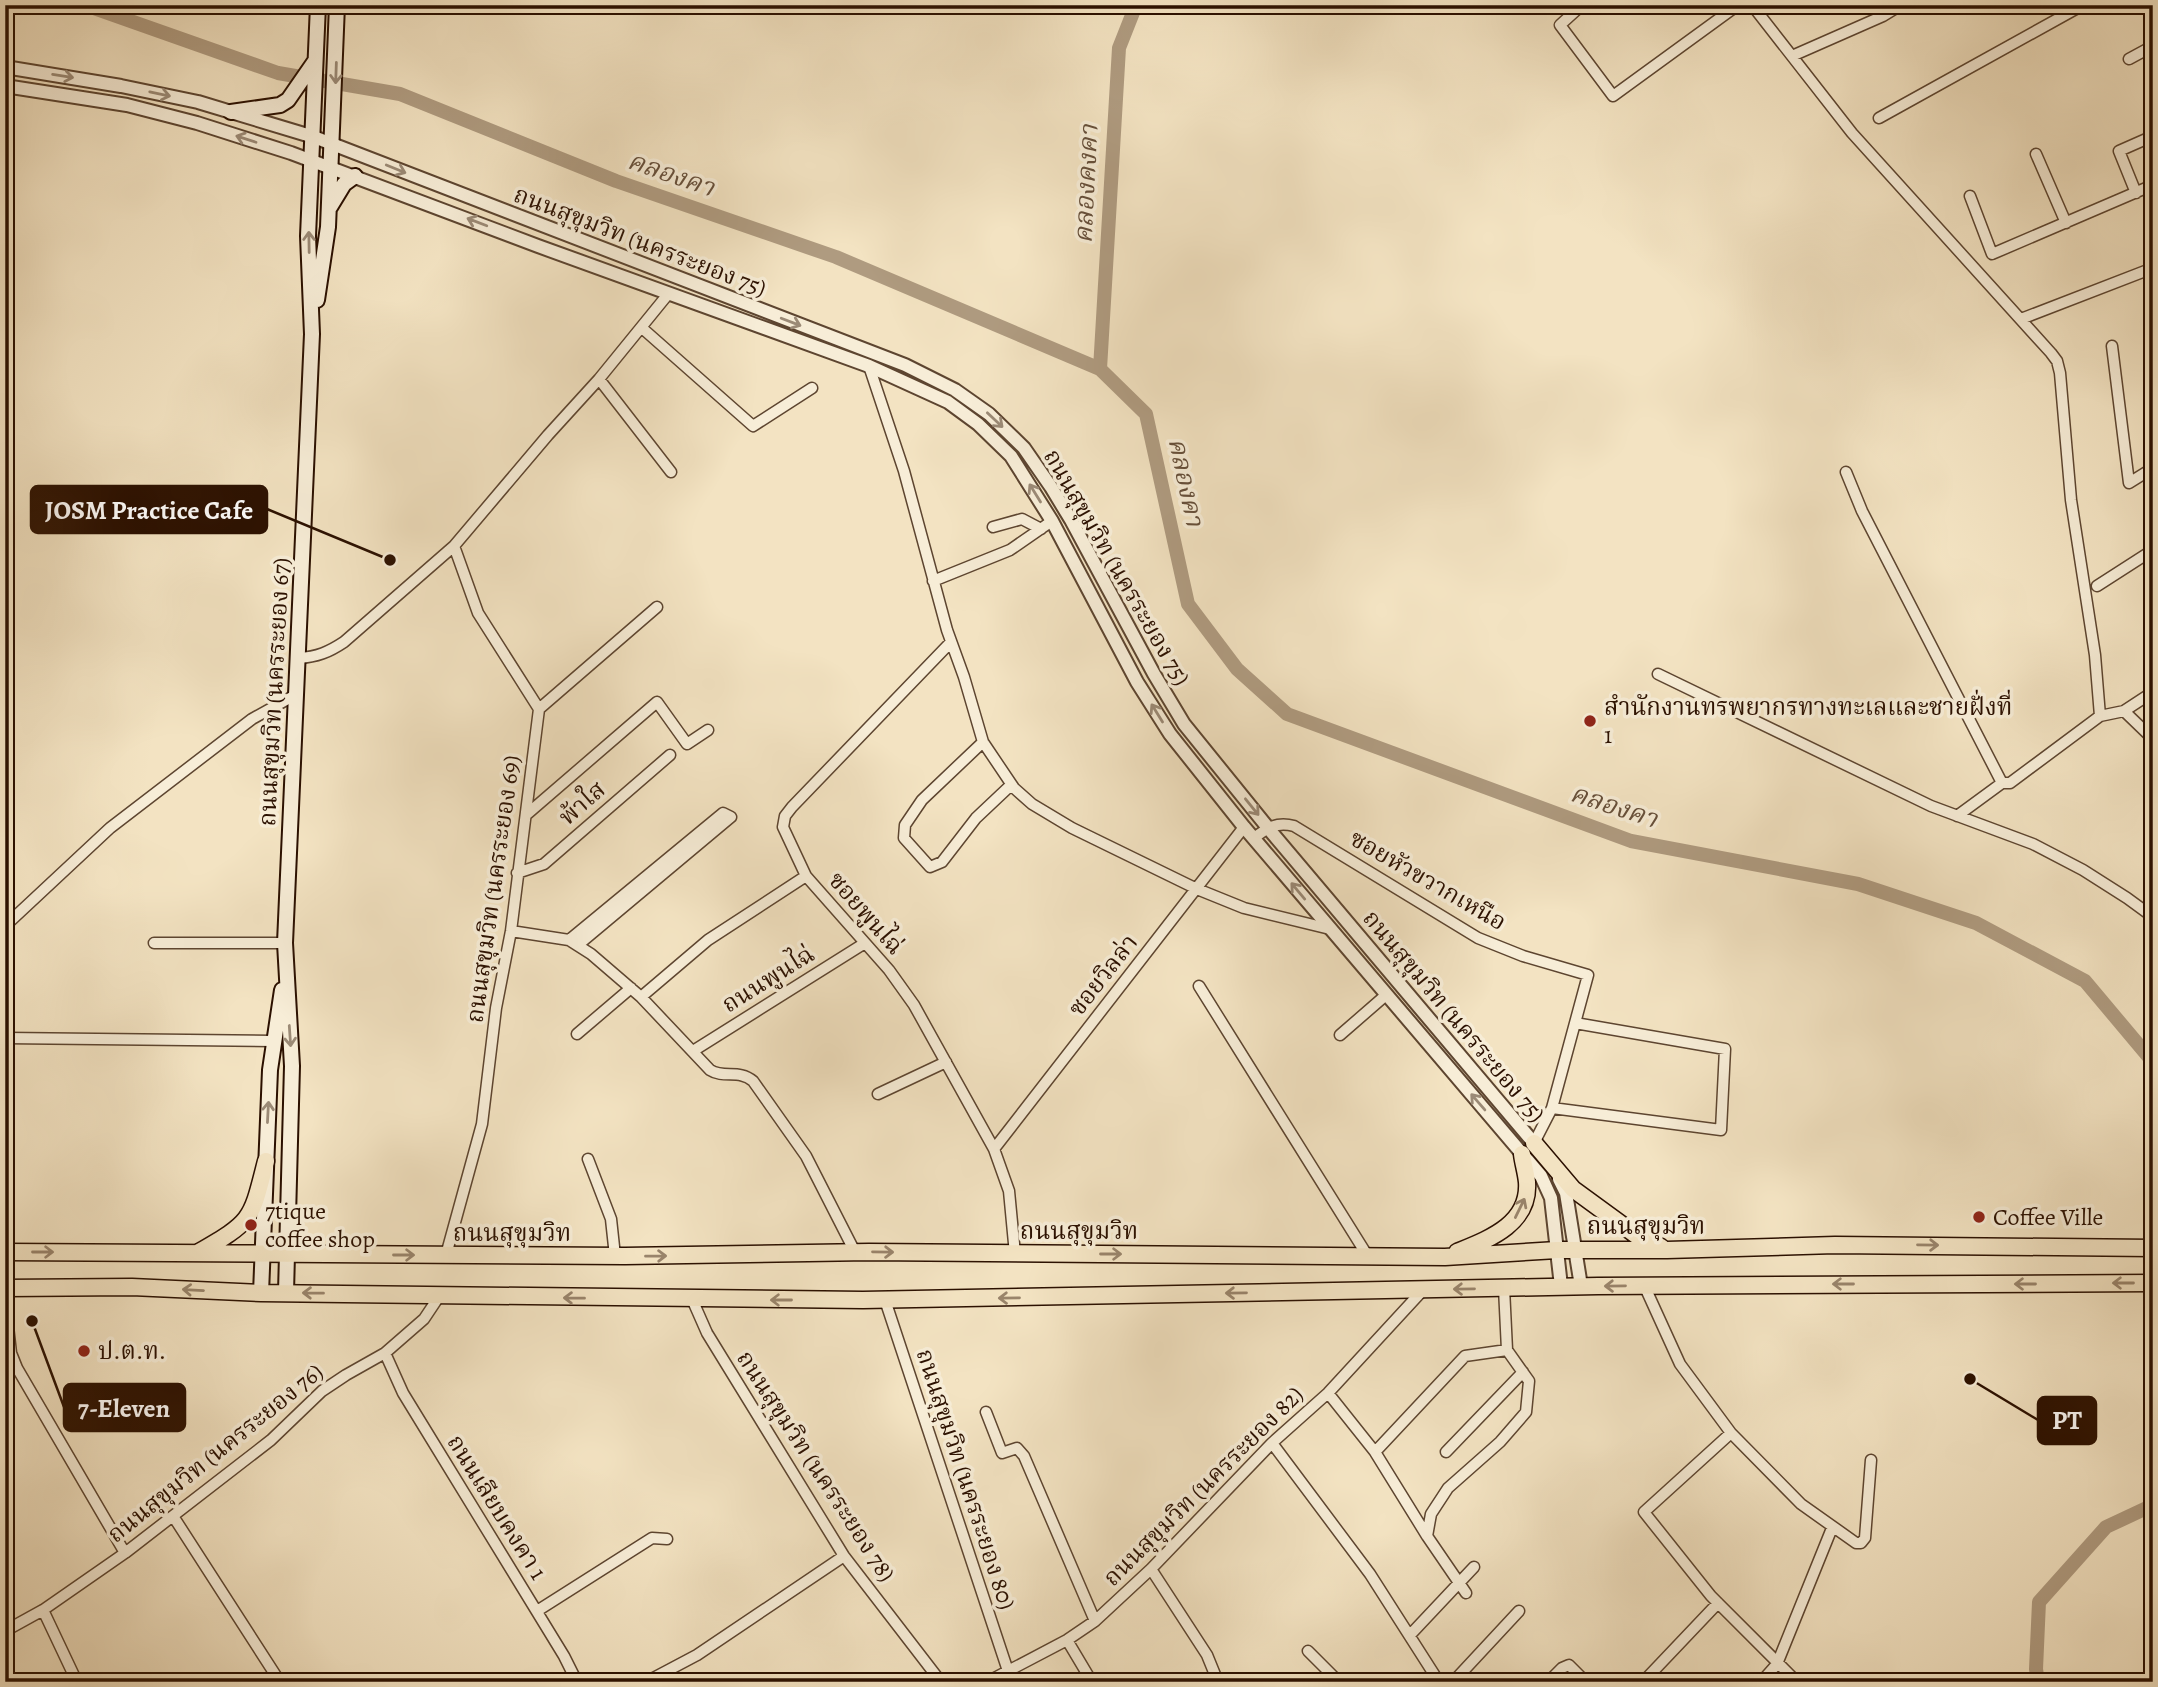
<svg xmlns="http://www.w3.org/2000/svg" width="2158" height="1687" font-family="Alegreya,'Noto Serif Thai',serif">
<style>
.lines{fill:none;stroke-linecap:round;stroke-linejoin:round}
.canal{stroke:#af9b80;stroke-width:14}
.minor-casing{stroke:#5d4530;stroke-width:13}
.tertiary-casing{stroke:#5d4530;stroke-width:16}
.secondary-casing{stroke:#2b1000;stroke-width:18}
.primary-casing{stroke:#2b1000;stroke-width:19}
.minor{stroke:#f7edd7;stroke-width:10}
.tertiary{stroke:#f7edd7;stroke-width:12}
.secondary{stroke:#f7edd7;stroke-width:14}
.primary{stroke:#f3e3c2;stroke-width:16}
.oneway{stroke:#9b8a76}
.oneway2{stroke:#99846b}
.poi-dot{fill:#8f2418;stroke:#f7edd7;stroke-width:2.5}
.labels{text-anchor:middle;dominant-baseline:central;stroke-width:7;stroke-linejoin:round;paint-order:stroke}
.street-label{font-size:24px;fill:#2b1000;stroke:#f7edd7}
.poi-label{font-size:24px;fill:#2b1000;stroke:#f7edd7;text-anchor:start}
.water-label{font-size:26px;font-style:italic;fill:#664f3a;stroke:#f7edd7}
.leader{fill:none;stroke:#2b1000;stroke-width:2.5}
.callout-dot{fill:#2b1000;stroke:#f7edd7;stroke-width:2.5}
.callout{fill:#2b1000;stroke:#2b1000;stroke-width:2.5}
.callout-label{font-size:26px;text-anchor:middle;font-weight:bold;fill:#fff}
</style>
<rect width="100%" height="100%" fill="#f3e3c2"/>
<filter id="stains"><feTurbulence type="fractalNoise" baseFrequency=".00286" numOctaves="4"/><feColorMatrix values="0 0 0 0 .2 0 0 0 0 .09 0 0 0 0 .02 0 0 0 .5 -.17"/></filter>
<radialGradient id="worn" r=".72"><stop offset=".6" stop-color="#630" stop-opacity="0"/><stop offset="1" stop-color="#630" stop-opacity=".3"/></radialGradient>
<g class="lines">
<path class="canal" d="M85 5 278 73 400 94 616 181 836 257 1100 369 1146 414 1188 604 1237 669 1287 714 1631 841 1858 884 1976 923 2085 981 2153 1062
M1100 369 1119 48 1136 5
M2038 1682 2036 1669 2039 1602 2106 1527 2153 1505"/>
<defs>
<path id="minor" d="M1582 5 1560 25 1613 96 1738 5
M1752 5 1852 133 2051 353 2057 361 2060 373 2071 500 2095 655 2100 716
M1792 56 1883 16 1901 5
M2129 59 2153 46
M1879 118 2083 5
M2036 154 2066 223
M2136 193 2119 151 2153 136
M1970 196 1992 254 2153 185
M2021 319 2153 268
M642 328 753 426 812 388
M2112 346 2129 483 2153 468
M869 366 904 471 947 630 964 677 983 742 1014 788 1032 804 1072 828 1197 889 1244 908 1330 929
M599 379 671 472
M1846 472 1862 511 2002 783
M993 527 1022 519 1041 529
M933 581 1010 550 1052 521
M2097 586 2153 550
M951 642 792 807 785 816 783 827 806 876 889 970 914 1005 994 1149 1009 1191 1015 1254
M299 658C317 657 329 652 344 642L454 546 548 435 599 379 669 293
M1658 674 1931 806 2033 844 2083 870 2127 898 2153 917
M539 709 657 607
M2124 711 2153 739
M983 742 922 800 905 825 904 838 930 867 942 862 976 818 1011 785
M526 815 657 702 687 744 708 730
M1957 816 2002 783H2010L2100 716 2124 711 2153 692
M1254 838C1267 828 1277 821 1294 826L1478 938 1523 956 1588 975 1552 1108 1534 1143
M517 873 544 864 670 755
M5 926 110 828 252 719 297 694
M511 931 569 940 591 954 641 997 710 1070C724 1079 739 1069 753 1081L806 1156 855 1252
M569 940 723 813 731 817 578 945
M154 943H285
M1199 986 1367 1255
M641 997 708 940 806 876
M577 1034 631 988
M1340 1035 1386 995
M5 1038 273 1041
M693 1051 865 943
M878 1094 946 1062
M1552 1108 1721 1130 1725 1049 1575 1023
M994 1149 1244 827
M588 1159 611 1219 615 1256
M446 1255 482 1124 496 1008 511 931 539 709 478 613 454 546
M1644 1285 1680 1364 1731 1433 1801 1504 1856 1543H1861L1865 1538 1871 1460
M692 1299 707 1333 844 1556 941 1682
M5 1300 11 1353 17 1368 125 1553
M885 1300 1008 1671
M385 1353 403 1393 564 1656 577 1682
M1328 1393 1375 1452 1427 1536
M986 1412 1002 1453 1017 1448 1024 1456 1095 1621
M1731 1433 1644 1512 1711 1596 1797 1682
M1272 1443 1370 1574 1439 1682
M1375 1452 1465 1356 1507 1350
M1446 1452 1523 1372
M173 1516 280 1682
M1151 1569 1207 1655 1218 1682
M1466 1593 1427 1536 1431 1514 1448 1488 1500 1442 1526 1412 1529 1381 1507 1350 1504 1288
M43 1610 77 1682
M537 1611 652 1538 667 1539
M5 1631 43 1610 125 1553 271 1440 322 1391 346 1375 385 1353 424 1319 440 1295
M1410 1635 1474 1567
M1067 1640 1092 1682
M1308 1651 1339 1682
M646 1682 697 1655 844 1556
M987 1682 1067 1640 1095 1621 1151 1569 1272 1443 1328 1393 1423 1290
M1453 1682 1519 1611
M1548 1682 1562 1668 1569 1665 1586 1682
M1643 1682 1718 1603
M1761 1682 1777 1664 1832 1528"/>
<path id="tertiary" d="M5 67 121 86 198 102 314 137 905 365 955 390 989 414 1024 448 1051 487 1071 520 1154 674 1184 724 1273 834 1539 1149
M5 86 127 105 197 123 291 153 538 246 869 366 948 402 978 424 1011 456 1052 521 1137 682 1170 734 1244 827 1541 1176 1551 1198 1561 1286
M1559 1179 1566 1193 1581 1286"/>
<path id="secondary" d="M231 112 280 105 288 100 315 61
M330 207 344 184 355 176
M317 300 328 227 337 5
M286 1292 292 1066 285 943 312 334 308 236 318 5
M261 1293 270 1070 282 990"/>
<path id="primary" d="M1534 1143 1573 1189 1636 1235 1661 1247
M5 1252 625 1256 869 1252 1445 1257 1557 1250H1667L1835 1245 2153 1248
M199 1252C253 1221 251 1220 266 1161
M1457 1252C1489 1239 1530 1224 1527 1182 1526 1172 1523 1163 1522 1154
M5 1288 132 1287 261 1293 863 1300 1598 1286 2153 1283"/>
</defs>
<use href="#minor" class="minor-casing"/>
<use href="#tertiary" class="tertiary-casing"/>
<use href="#secondary" class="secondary-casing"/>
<use href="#primary" class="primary-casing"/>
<use href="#minor" class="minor"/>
<use href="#tertiary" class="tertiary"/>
<use href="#secondary" class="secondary"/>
<use href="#primary" class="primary"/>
</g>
<defs><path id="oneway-shaft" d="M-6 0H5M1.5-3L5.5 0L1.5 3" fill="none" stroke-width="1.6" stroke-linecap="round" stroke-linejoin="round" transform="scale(1.75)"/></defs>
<g class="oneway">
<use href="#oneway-shaft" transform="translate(336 73) rotate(92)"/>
<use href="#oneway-shaft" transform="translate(63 76) rotate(9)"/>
<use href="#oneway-shaft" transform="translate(160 94) rotate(12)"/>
<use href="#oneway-shaft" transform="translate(246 139) rotate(-162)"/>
<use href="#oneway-shaft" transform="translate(396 169) rotate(22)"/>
<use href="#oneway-shaft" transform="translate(477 222) rotate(-159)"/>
<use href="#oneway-shaft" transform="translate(309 242) rotate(-91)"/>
<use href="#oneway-shaft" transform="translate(791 322) rotate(21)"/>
<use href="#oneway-shaft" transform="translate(995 420) rotate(43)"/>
<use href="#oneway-shaft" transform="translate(1035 493) rotate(-122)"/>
<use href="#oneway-shaft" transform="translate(1157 713) rotate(-122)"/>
<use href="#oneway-shaft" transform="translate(1252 807) rotate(51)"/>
<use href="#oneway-shaft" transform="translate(1298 891) rotate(-130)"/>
<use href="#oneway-shaft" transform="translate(290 1036) rotate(86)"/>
<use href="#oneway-shaft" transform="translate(1478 1102) rotate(-131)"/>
<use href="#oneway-shaft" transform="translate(268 1112) rotate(-87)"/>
</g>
<g class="oneway2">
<use href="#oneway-shaft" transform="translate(1520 1208) rotate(-64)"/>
<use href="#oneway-shaft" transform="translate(1928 1245) rotate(1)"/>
<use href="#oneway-shaft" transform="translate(43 1252)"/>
<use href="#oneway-shaft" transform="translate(883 1252) rotate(1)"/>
<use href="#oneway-shaft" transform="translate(1111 1254)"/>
<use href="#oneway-shaft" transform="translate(404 1255)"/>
<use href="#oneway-shaft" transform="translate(656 1256) rotate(-1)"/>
<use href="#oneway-shaft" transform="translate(2123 1283) rotate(180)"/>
<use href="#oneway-shaft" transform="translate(1843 1284) rotate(180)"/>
<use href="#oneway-shaft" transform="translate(2025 1284) rotate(180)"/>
<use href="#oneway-shaft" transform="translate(1615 1286) rotate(179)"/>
<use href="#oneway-shaft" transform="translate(1464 1289) rotate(179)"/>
<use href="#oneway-shaft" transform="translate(193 1290) rotate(-177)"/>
<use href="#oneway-shaft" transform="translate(313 1293) rotate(-179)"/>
<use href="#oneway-shaft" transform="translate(1236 1293) rotate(179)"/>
<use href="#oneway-shaft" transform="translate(574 1298) rotate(-179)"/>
<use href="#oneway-shaft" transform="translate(1009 1298) rotate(179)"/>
<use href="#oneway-shaft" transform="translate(781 1300) rotate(-180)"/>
</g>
<g class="poi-dot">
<circle cx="1590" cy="721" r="7"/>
<circle cx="1979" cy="1217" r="7"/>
<circle cx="251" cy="1225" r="7"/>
<circle cx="84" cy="1351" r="7"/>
</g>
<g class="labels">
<g class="street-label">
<text transform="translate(640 241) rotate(21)">ถนนสุขุมวิท (นครระยอง 75)</text>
<text transform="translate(1117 567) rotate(60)">ถนนสุขุมวิท (นครระยอง 75)</text>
<text transform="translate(274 692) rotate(-87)">ถนนสุขุมวิท (นครระยอง 67)</text>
<text transform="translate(582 803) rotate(-41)">พ้าใส</text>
<text transform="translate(1428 880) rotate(30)">ซอยหัวขวากเหนือ</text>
<text transform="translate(493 889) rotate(-82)">ถนนสุขุมวิท (นครระยอง 69)</text>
<text transform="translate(866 913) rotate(49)">ซอยพูนไฉ่</text>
<text transform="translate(1103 975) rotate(-52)">ซอยวิลล่า</text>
<text transform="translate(768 979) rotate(-32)">ถนนพูนไฉ่</text>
<text transform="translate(1454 1016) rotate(50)">ถนนสุขุมวิท (นครระยอง 75)</text>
<text x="1646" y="1226">ถนนสุขุมวิท</text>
<text x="1079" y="1231">ถนนสุขุมวิท</text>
<text x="512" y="1233">ถนนสุขุมวิท</text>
<text transform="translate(215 1453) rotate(-39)">ถนนสุขุมวิท (นครระยอง 76)</text>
<text transform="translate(816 1466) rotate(57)">ถนนสุขุมวิท (นครระยอง 78)</text>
<text transform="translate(966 1479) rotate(72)">ถนนสุขุมวิท (นครระยอง 80)</text>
<text transform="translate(1203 1486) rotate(-45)">ถนนสุขุมวิท (นครระยอง 82)</text>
<text transform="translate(497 1507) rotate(58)">ถนนเลียบคงคา 1</text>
</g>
<g class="poi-label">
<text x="1604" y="707">สำนักงานทรพยากรทางทะเลและชายฝั่งที่<tspan x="1604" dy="28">1</tspan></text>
<text x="265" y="1211">7tique<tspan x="265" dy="28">coffee shop</tspan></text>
<text x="1993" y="1217">Coffee Ville</text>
<text x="98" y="1351">ป.ต.ท.</text>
</g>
<g class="water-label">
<text transform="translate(671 174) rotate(19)">คลองคา</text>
<text transform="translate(1086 184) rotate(-87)">คลองคงคา</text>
<text transform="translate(1186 482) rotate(78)">คลองคา</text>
<text transform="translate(1614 806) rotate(18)">คลองคา</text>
</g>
</g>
<path class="leader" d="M390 560L267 509M32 1321L64 1407M1970 1379L2038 1420"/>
<g class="callout-dot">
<circle cx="390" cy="560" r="7"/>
<circle cx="32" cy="1321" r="7"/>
<circle cx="1970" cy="1379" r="7"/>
</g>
<g class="callout">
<rect x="31" y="486" width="236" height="47" rx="7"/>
<rect x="64" y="1384" width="121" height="47" rx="7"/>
<rect x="2038" y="1397" width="58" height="47" rx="7"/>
</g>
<g class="callout-label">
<text x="149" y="519">JOSM Practice Cafe</text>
<text x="124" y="1417">7-Eleven</text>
<text x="2067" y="1429">PT</text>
</g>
<rect width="2158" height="1687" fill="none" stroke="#f3e3c2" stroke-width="28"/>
<rect x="7" y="7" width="2144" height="1673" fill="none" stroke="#2b1000" stroke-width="3.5"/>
<rect x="14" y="14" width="2130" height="1659" fill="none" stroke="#2b1000" stroke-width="2"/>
<rect width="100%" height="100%" filter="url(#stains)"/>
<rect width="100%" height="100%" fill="url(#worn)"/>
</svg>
